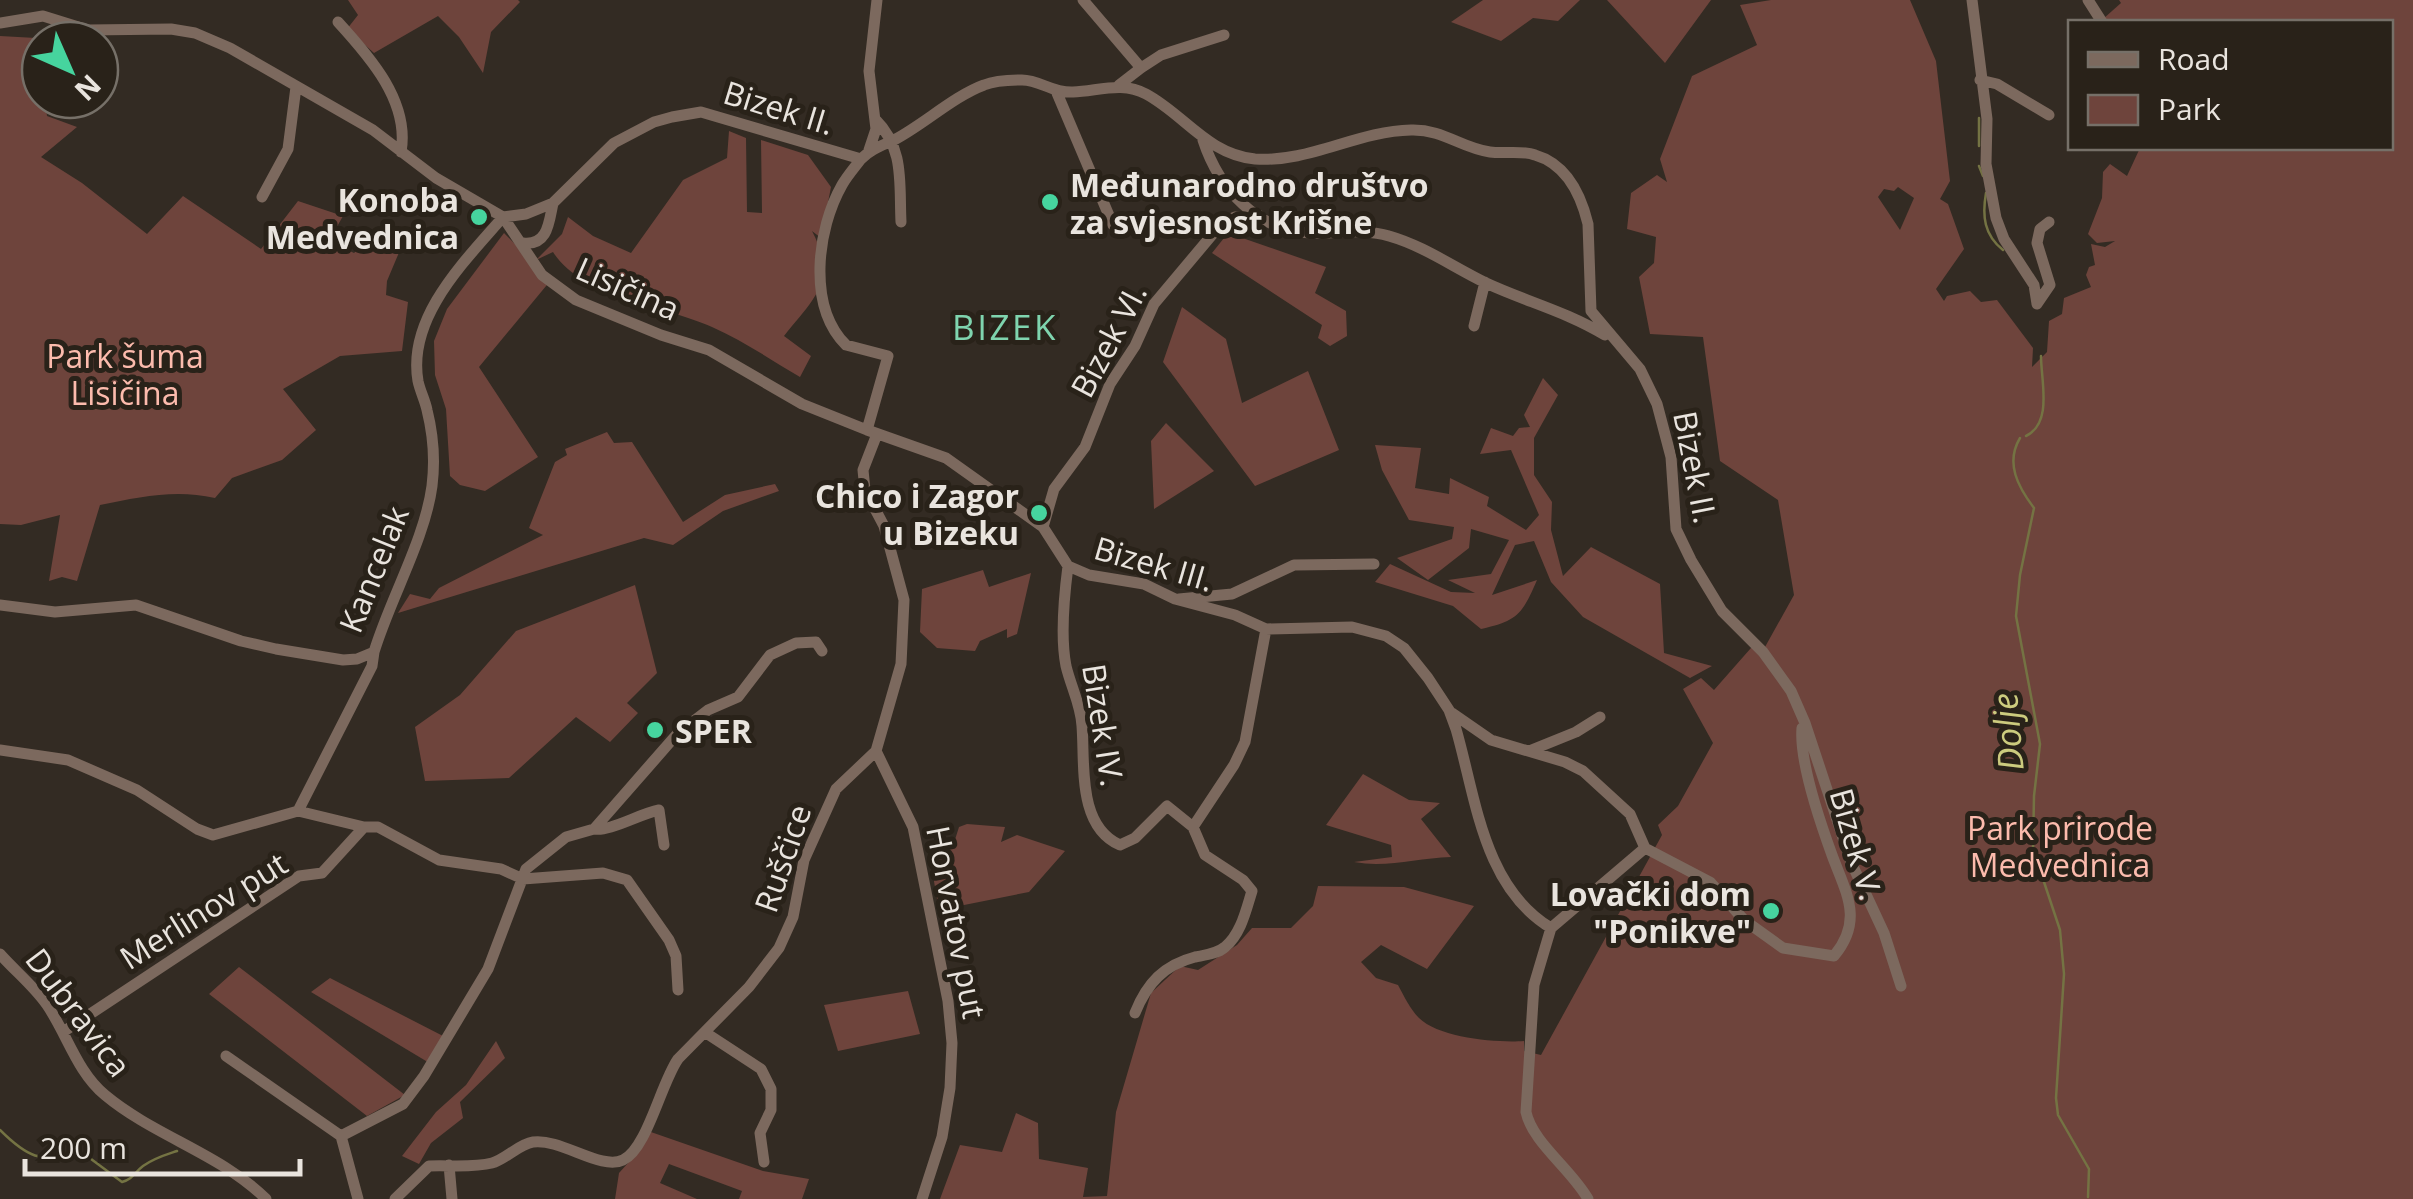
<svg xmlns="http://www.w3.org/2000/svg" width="2413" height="1199" font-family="'Open Sans',sans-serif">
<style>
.green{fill:#6e443c;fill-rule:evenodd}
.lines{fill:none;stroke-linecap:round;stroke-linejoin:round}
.stream{stroke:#747343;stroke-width:2.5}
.minor{stroke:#7c695e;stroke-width:11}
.poi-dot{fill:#46d49e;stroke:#292219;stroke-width:4}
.labels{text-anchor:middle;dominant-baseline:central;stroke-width:10;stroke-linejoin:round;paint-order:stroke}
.street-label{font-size:32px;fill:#e9e4de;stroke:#292219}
.poi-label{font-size:32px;font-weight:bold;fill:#e9e4de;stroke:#292219;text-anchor:end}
.park-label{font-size:32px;fill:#fcbbad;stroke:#292219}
.neighbourhood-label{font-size:35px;letter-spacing:2.5px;fill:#7fd4ae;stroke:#292219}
.water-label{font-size:35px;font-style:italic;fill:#cccb7e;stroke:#292219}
</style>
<rect width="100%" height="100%" fill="#332b23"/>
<path class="green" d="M348 0H518L520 2 491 32 483 73 459 37 438 16 374 53 347 29 358 15Z
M1483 0H1580L1558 21 1533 18 1501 41 1451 22Z
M1607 0H1711L1665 63Z
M1771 0H1910L1936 61 1950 181 1940 199 1948 204 1964 249 1936 289 1944 301 1947 296 1970 291 1981 302 1997 300 2033 348 2032 367 2047 352 2049 321 2062 314 2064 298 2091 287 2086 275 2089 267 2095 265 2091 244 2105 247 2115 241 2097 243 2088 234 2102 198 2103 172 2110 164 2127 176 2140 148H2390V22H2104L2103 19 2121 3 2119 0H2413V1199H940L960 1145 1002 1152 1016 1113 1038 1123 1039 1159 1088 1168 1083 1197 1107 1196 1116 1112 1151 993 1180 966 1198 970 1237 945 1252 928H1291L1313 906 1318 886 1404 887 1474 906 1427 969 1381 945 1361 962 1376 978 1398 985C1404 996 1410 1009 1419 1018 1439 1038 1497 1043 1524 1041V1051L1541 1055 1662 835 1658 825 1678 806 1713 743 1683 689 1701 678 1714 690 1758 640 1765 647 1794 595 1778 500 1720 461 1703 337 1650 334 1639 277 1654 263 1656 237 1627 229 1631 193 1657 175 1667 182 1660 159 1692 76 1757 45 1740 5ZM1898 187 1914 198 1900 230 1878 197 1884 189 1894 191Z
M0 36 36 38 40 100H45L47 116 77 127 41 157 82 183 147 234 183 196 261 249 298 201 343 216 329 241 354 253 368 240 403 243 387 281 386 295 408 302 402 351 340 356 283 389 316 430 282 460 232 478 215 498C175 489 140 497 100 505L77 581 62 577 49 581 60 515 21 525 0 524Z
M729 131 746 138 747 212 762 213 761 140 808 155 831 187 821 238 812 231C838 281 815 297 784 336L811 356 800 377C771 360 742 340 712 327 666 306 580 296 553 252L536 260 562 234 568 217 593 236 631 253 683 180 727 158Z
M504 233 551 280 479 367 538 457 485 491 460 485 450 476 446 409 435 375 434 341 447 309Z
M1228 233 1326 267 1315 293 1346 311 1347 336 1330 346 1318 338 1322 325 1212 253Z
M1182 307 1226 339 1242 403 1308 371 1339 450 1255 486 1163 362Z
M1543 378 1558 395 1534 438V475L1552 502 1551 530 1563 576 1591 547 1660 584 1664 653 1712 666 1690 678 1583 617 1551 582 1534 541 1515 545 1492 595 1537 580C1522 615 1517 621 1481 629L1453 606 1375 582 1390 564 1451 592 1475 593 1448 580 1491 574 1509 540 1471 529 1469 548 1428 580 1397 558 1452 539 1454 527 1409 520 1382 470 1375 445 1421 448 1415 488 1449 494 1450 478 1489 497 1487 506 1526 530 1539 515 1511 450 1480 454 1491 428 1513 436 1519 428 1530 427 1524 415Z
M1166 423 1214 471 1154 509 1151 441Z
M607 432 614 443 632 442 683 522 725 495 775 484 779 491 723 511 673 545 644 538 398 613 410 594 430 599 439 588 543 535 529 528 555 462 567 455 565 449Z
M983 570 989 587 1031 573 1017 634 1007 638V629L980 641 975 651 937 648 920 632 922 589Z
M635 585 657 673 627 703 638 713 610 742 576 717 509 778 425 781 415 727 460 695 516 631Z
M1363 774 1409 800 1440 803 1421 819 1451 857C1417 858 1387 868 1354 862L1392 857 1391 845 1326 825Z
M967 824 1005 827 1001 842 1017 835 1065 851 1029 892 939 910 928 847 953 846 959 827Z
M239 967 405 1095 367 1116 209 994Z
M330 978 445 1037 431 1064 311 992Z
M908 991 920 1034 838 1051 824 1005Z
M496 1041 505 1058 460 1102 463 1118 431 1143 419 1164 402 1156 436 1112 466 1085Z
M648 1131 763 1171 809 1179 802 1199H739L742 1191 669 1164 660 1183 697 1199H615L619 1173 638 1152Z"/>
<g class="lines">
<path class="stream" d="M1979 146V118
M1979 166 1983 176
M1986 193C1982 216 1984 235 2003 250
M2026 436C2053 423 2041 381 2041 356
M2020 438C2005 463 2018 487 2034 508L2020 575 2016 616 2040 744 2034 796 2033 849 2060 930 2064 974 2056 1098 2058 1115 2089 1169 2088 1197
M0 1130C35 1165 43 1158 87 1156L122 1182C133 1179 134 1173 143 1166 154 1158 165 1155 177 1151"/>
<path class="minor" d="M1083 0 1141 68 1119 85
M1972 0 1987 119 1986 164 1996 218 2004 239 2034 285 2037 304
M2088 0 2102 22
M338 22C370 57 410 102 401 152
M0 23 43 16 88 30 171 29 195 33 230 48 373 130 436 178 503 217 542 275 576 300 661 335 709 350 802 404 867 430
M1141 68 1161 55 1224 35
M1980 80 1997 84 2049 115
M1057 93 1113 225
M875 119C905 149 899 182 901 222
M1203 140C1219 189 1258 232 1312 233 1337 234 1364 228 1389 236 1424 246 1453 267 1486 283 1527 302 1565 311 1605 335
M869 150 876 129 869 71 877 0
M861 159C855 167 847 176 842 185 817 229 807 306 846 345L888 356 867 430 946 458 1043 527 1068 566 1089 575 1144 584 1175 599 1235 615 1266 629 1352 627 1386 636 1404 648 1428 678 1449 710 1456 729C1476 798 1483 887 1551 928L1534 985 1526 1112C1532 1142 1572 1170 1588 1199
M262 197 288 149 296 87
M503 217 526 214 553 203 614 143 654 122 672 117 701 112 861 159C871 149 881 146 894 140 923 125 954 96 984 85 994 81 1011 80 1022 80 1040 80 1052 93 1073 92 1098 91 1123 81 1146 94 1185 115 1207 154 1255 159 1309 163 1357 131 1411 130 1443 129 1461 148 1490 152 1505 154 1522 150 1535 155 1566 164 1581 195 1588 224L1591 311 1640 369 1657 404 1671 457 1676 529 1691 560 1722 611 1763 652 1791 691 1805 723 1851 862 1884 933 1901 986
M523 243C548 246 549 222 553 203
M2037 304 2050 285 2037 243 2040 229 2049 222
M1474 326 1485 282
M877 434 863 470 865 490 884 526 904 600 901 664 876 751 913 827 948 1001 952 1043 950 1088 942 1137 922 1199
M1043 527 1054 489 1085 447 1110 384 1135 346 1154 304 1222 223 1235 217 1260 216
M1068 566C1064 597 1060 636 1066 666 1071 687 1081 705 1082 726 1085 764 1077 826 1120 845L1135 838 1167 806 1193 827 1205 855 1243 880 1252 891C1246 910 1241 934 1225 947 1217 954 1205 955 1195 957 1164 965 1147 983 1135 1013
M1179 599 1232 594 1294 565 1374 564
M0 605 55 612 136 605 241 641 276 649 343 660 357 659 374 652C390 599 425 539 432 486 435 462 433 434 427 410 425 400 420 391 418 381 407 317 465 261 503 217
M1452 713 1491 740 1565 762 1583 771 1630 814 1645 848 1710 882 1744 920 1783 948 1834 956C1864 920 1846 893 1832 855 1820 822 1799 761 1802 728
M0 750 68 760 137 790 197 829 213 835 298 811
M1529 751 1576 732 1600 717
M364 827 298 811 372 666 374 652
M1193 827 1234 765 1245 742 1266 629
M594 829C609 832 639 814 659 810L664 845
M1551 928 1645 848
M0 954C15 971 34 986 47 1005 67 1034 77 1072 105 1095 154 1136 221 1154 266 1199
M63 1032 299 876 322 873 364 827H378L439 860 501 869 523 879 603 873 627 880 669 940 676 956 678 990
M706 1033 761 1069 771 1089V1110L760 1133 764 1162
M226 1056 341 1136
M449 1165 452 1199
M358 1199 341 1136 403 1104 424 1076 488 969 526 869 566 837 594 829 678 733 708 710 738 697 770 655 796 643 816 642 822 651
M395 1199 429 1166C449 1165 473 1168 492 1163 506 1159 519 1144 533 1142 561 1138 601 1171 623 1160 647 1149 661 1083 678 1059L749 987 779 948 793 917 804 860 836 789 876 751"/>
</g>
<g class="poi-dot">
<circle cx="1050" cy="202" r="10"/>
<circle cx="479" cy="217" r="10"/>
<circle cx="1039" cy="513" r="10"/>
<circle cx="655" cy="730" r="10"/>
<circle cx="1771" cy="911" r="10"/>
</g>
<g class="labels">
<g class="street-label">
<text transform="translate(779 107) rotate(17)">Bizek II.</text>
<text transform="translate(628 288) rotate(24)">Lisičina</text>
<text transform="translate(1108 340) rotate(-62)">Bizek VI.</text>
<text transform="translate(1696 467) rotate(79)">Bizek II.</text>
<text transform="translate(1154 563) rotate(16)">Bizek III.</text>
<text transform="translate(373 569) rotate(-68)">Kancelak</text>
<text transform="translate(1104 725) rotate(81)">Bizek IV.</text>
<text transform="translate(1857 844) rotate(74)">Bizek V.</text>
<text transform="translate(782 858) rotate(-71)">Ruščice</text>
<text transform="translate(203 910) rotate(-32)">Merlinov put</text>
<text transform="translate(957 922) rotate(79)">Horvatov put</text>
<text transform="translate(79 1012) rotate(53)">Dubravica</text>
</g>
<g class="poi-label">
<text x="1070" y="184" text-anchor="start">Međunarodno društvo<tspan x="1070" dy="37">za svjesnost Krišne</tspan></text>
<text x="459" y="199">Konoba<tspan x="459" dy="37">Medvednica</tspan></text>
<text x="1019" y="495">Chico i Zagor<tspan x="1019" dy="37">u Bizeku</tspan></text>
<text x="675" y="730" text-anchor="start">SPER</text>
<text x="1751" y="893">Lovački dom<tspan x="1751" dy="37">"Ponikve"</tspan></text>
</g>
<g class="park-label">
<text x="125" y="355">Park šuma<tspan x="125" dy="37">Lisičina</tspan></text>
<text x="2060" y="827">Park prirode<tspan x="2060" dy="37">Medvednica</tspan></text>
</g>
<g class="neighbourhood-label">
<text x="1005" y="326">BIZEK</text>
</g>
<g class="water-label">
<text transform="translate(2007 732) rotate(-95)">Dolje</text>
</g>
</g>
<rect x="2068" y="20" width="325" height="130" fill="#292219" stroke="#767068" stroke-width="2.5"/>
<rect x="2088" y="52" width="50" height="15" fill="#7c695e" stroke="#767068" stroke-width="2.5"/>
<text x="2158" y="70" font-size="30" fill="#e9e4de">Road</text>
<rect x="2088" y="95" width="50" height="30" fill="#6e443c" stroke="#767068" stroke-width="2.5"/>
<text x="2158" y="120" font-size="30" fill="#e9e4de">Park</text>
<g transform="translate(70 70) rotate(135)"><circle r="48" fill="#292219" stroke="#767068" stroke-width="2.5"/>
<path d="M0-8L18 38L0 25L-18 38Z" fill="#46d49e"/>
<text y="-15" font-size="28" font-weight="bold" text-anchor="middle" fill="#e9e4de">N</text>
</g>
<path d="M25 1159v15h275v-15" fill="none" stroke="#e9e4de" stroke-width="5"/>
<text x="40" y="1159" font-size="30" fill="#e9e4de" stroke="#292219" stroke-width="8" paint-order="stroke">200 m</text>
</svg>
